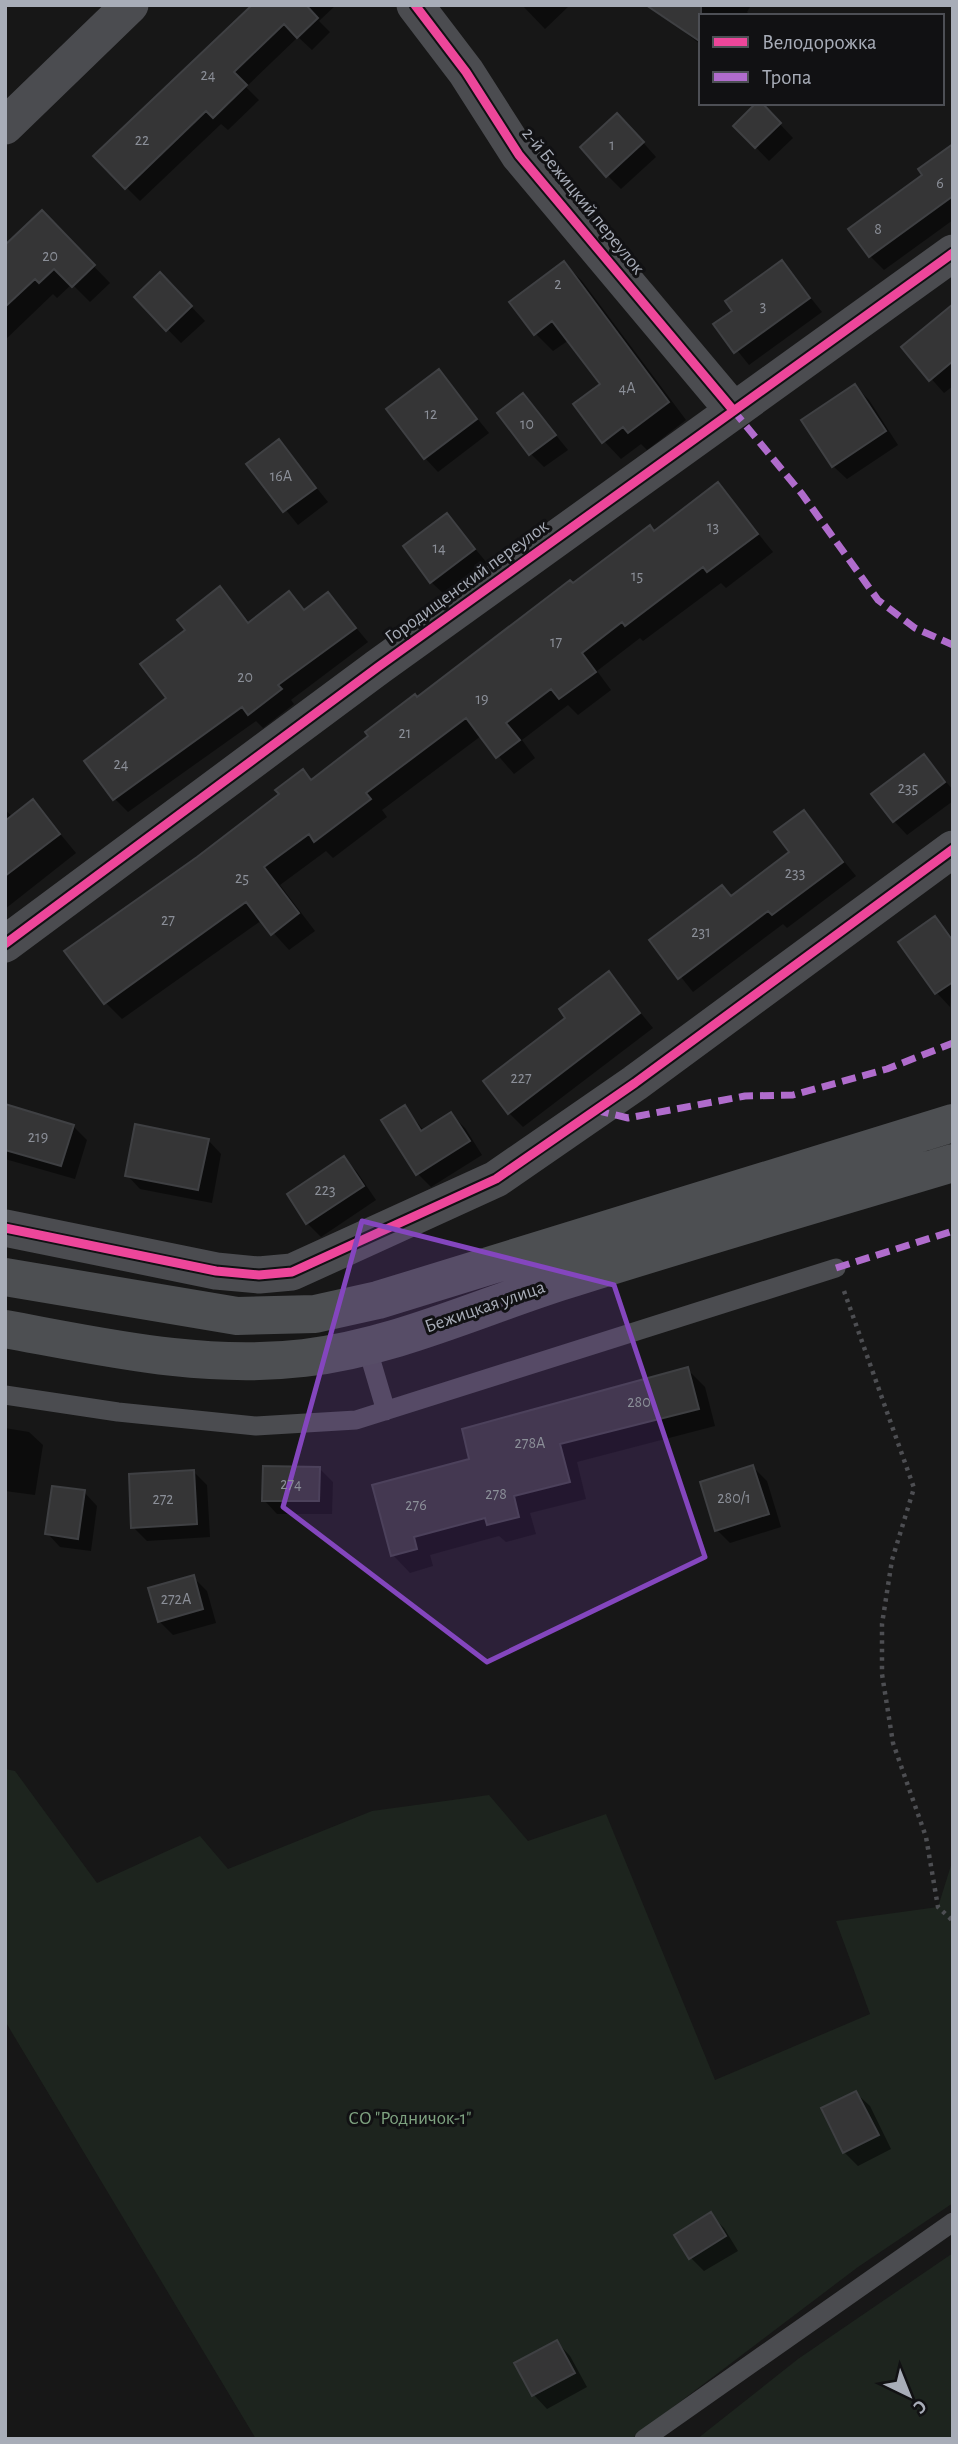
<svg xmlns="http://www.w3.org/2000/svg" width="958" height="2444" font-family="'Alegreya Sans',sans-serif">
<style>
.green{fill:#1d241e}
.shadow{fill:#0007}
.building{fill:#353536;stroke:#3f4043;stroke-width:2}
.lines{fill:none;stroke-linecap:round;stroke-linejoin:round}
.path{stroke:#4d4e52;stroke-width:4.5;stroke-dasharray:3.5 5;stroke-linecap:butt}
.service{stroke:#4b4c50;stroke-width:19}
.minor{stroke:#4b4c50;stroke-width:37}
.primary{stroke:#4d4f52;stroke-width:38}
.quiet{stroke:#b06ccc;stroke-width:7;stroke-dasharray:14 7;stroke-linecap:butt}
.cycleway-casing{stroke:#111113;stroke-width:13}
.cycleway{stroke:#ed469a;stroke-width:9}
.marked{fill:#8446be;fill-opacity:0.2;stroke:#8446be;stroke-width:5;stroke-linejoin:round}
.labels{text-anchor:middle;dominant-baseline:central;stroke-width:6;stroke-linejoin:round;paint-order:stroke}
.number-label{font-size:16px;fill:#8b8f98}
.street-label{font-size:19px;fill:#a8adb8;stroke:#111113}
.park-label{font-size:19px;fill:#7fa381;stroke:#111113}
</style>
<rect width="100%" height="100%" fill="#171717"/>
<path class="green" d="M5 1769 15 1771 97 1883 200 1836 228 1869 372 1811 489 1795 528 1841 606 1814 715 2080 870 2014 836 1921 938 1907 953 1859V2203L858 2267 631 2439H256L5 2021Z
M953 2253V2439H697L798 2359Z"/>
<path class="shadow" d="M254 5H336L319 21 330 32 312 50 298 37 246 87 259 100 228 130 221 124 140 201 95 156Z
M522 5H570L545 29Z
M670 5H751L747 12 751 16H701V45L663 15Z
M760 103 793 138 769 161 735 126Z
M631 129 656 157 621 189 607 175Z
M953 147V220L884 270 870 256 924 175Z
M42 213 110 283 90 302 72 284 57 298 53 294 5 340V247Z
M782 262 822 312 749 365 716 324 734 311Z
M564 263 582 281 686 420 647 450 641 444 621 459 604 441 603 385 569 340 553 351 536 334Z
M160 274 205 321 181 343 136 297Z
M953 307V386L944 393 904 348Z
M439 371 489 433 438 472 425 458Z
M855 386 869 400 898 445 847 479 833 466Z
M523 395 568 450 544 467 531 454Z
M279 441 328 502 298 525 249 464Z
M718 484 773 552 726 588 721 583 643 641 640 638 597 671 611 690 578 715 568 705 522 740 535 758 514 774 481 736 382 810 387 817 333 858 326 851 280 885 315 931 289 950 262 920 122 1019 105 1002 198 859 281 795 303 771 312 781 417 699Z
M447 515 487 563 445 595 431 582Z
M220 589 250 623 289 593 306 611 328 594 368 642 291 700 294 704 263 728 256 721 128 812 115 799 168 699 187 630Z
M924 756 953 790V801L907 835 894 821Z
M33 801 76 853 5 909V810L13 817Z
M804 812 856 876 787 928 783 924 693 992 652 941 732 897 792 853Z
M935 918 953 938 950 1007 937 993 901 942Z
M609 974 653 1028 523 1127 509 1113Z
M5 1106 73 1126 87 1140 75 1179 5 1159Z
M405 1107 424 1131 451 1114 465 1128 482 1155 431 1187 417 1173Z
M208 1140 221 1154 212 1203 140 1189 127 1175Z
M344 1158 357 1172 376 1200 321 1237 307 1223Z
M687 1369 705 1387 715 1426 577 1462 586 1499 530 1513 536 1534 506 1542 499 1536 430 1555 433 1566 410 1573 393 1555 471 1460Z
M5 1428 29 1432 43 1445 35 1495 5 1491Z
M753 1467 767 1481 781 1527 730 1543 717 1530Z
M319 1468 333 1482 332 1514H277L264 1500Z
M194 1472 207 1485 210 1537 147 1541 133 1527Z
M84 1492 97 1506 91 1551 60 1547 47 1533Z
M193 1577 207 1591 216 1623 173 1635 159 1621Z
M856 2093 870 2106 891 2149 858 2166 844 2152Z
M711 2215 724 2228 738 2251 704 2271 691 2258Z
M557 2342 570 2356 587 2387 547 2409 534 2395 517 2364Z"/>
<path class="building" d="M252 5H306L318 18 297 38 284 24 234 72 247 85 213 118 206 111 125 189 93 156Z
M646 5H701V42Z
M756 103H762L781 123 755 148 733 126Z
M617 113 644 142 606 177 580 147Z
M953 144V196L869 257 848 229 922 175 918 169Z
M42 210 95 265 72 287 54 269 39 283 35 279 5 307V245Z
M782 260 810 298 734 353 713 324 732 311 725 301Z
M564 261 669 402 628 433 623 427 602 443 573 404 600 384 552 321 534 335 509 302Z
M160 272 192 306 166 331 134 297Z
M953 304V361L929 381 901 347Z
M439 369 477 419 424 459 386 409Z
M855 384 886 431 832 467 801 420Z
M523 393 556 435 529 455 497 413Z
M279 439 316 488 283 512 246 464Z
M718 482 758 534 707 572 703 567 625 626 622 622 582 653 596 672 559 699 551 689 506 723 520 740 496 758 466 718 366 793 371 799 314 842 309 834 264 867 299 913 271 935 246 902 104 1004 64 951 197 857 279 794 275 790 303 769 311 780 368 736 365 732 415 694 417 697 570 580 573 583 650 525 654 531Z
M447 513 475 549 430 583 403 546Z
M220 586 248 623 289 591 304 610 328 592 356 628 278 685 282 689 248 715 242 707 113 800 84 761 166 698 140 664 185 630 177 620Z
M924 754 945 782 893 822 871 794Z
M33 799 60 834 5 876V821Z
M804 810 843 862 772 915 768 911 678 979 649 940 722 885 731 896 789 852 774 832Z
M935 916 953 941V982L935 994 898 942Z
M609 971 640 1013 508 1114 483 1081 565 1018 559 1009Z
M5 1104 74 1125 61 1166 5 1150Z
M405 1105 421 1131 451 1112 470 1141 416 1175 381 1120Z
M135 1124 209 1139 198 1190 125 1176Z
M344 1156 364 1186 306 1224 287 1194Z
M688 1367 699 1409 560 1444 570 1482 514 1496 519 1517 487 1525 485 1518 414 1537 417 1549 391 1556 372 1485 469 1459 462 1429Z
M753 1465 769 1514 715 1531 700 1482Z
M263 1466 320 1467 319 1501H262Z
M194 1470 197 1524 131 1528 129 1474Z
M52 1486 85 1490 78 1539 45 1534Z
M194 1575 203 1609 158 1622 148 1588Z
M856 2091 879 2135 843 2153 821 2108Z
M711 2212 726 2236 689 2259 674 2235Z
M557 2340 575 2373 532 2396 514 2363Z"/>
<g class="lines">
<path class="path" d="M844 1291 914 1488 892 1560 882 1624V1674L893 1743 926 1837 938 1907 953 1921"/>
<path class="service" d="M367 1347 386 1411
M5 1395 118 1412 256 1426 356 1420 836 1268
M644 2439 953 2222"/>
<path class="minor" d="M415 5 466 72 519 155 733 410
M5 126 130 5
M5 944 378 667 953 253
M5 1228 216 1271 259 1275 292 1272 496 1179 635 1083 953 849"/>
<path class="primary" d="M5 1277 237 1316 315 1314 378 1300 953 1123
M5 1329C104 1347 203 1370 304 1358 393 1348 478 1308 563 1281 692 1240 823 1202 953 1163"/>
<path class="quiet" d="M733 410 802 494 878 600 915 628 953 645
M595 1110 628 1118 745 1096 793 1095 887 1069 953 1043
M836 1268 953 1231"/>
<defs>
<path id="cycleway" d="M415 5 466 72 519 155 733 410
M5 944 378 667 953 253
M5 1228 216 1271 259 1275 292 1272 496 1179 635 1083 953 849"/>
</defs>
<use href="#cycleway" class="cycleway-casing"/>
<use href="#cycleway" class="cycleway"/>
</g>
<path class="marked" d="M362 1221 614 1285 705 1557 487 1662 283 1507Z"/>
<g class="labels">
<g class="number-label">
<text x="208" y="75">24</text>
<text x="142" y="140">22</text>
<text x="612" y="145">1</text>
<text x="940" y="183">6</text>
<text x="878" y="229">8</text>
<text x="50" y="256">20</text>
<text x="558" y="284">2</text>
<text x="763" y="306">3</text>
<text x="627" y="388">4А</text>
<text x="431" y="414">12</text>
<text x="527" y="424">10</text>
<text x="281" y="476">16А</text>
<text x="713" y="527">13</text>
<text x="439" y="548">14</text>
<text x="637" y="576">15</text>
<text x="556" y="642">17</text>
<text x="245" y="677">20</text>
<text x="482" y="699">19</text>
<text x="405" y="733">21</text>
<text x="121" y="764">24</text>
<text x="908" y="788">235</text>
<text x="795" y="873">233</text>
<text x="242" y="878">25</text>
<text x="168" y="920">27</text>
<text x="701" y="932">231</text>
<text x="521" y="1078">227</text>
<text x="38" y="1137">219</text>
<text x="325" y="1190">223</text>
<text x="639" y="1402">280</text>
<text x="530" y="1443">278А</text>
<text x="291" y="1484">274</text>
<text x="496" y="1494">278</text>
<text x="734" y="1498">280/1</text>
<text x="163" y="1499">272</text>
<text x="416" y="1505">276</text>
<text x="176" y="1599">272А</text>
</g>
<g class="street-label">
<text transform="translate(583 201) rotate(51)">2-й Бежицкий переулок</text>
<text transform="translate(467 582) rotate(-36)">Городищенский переулок</text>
<text transform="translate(485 1307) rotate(-19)">Бежицкая улица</text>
</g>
<g class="park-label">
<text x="410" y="2118">СО "Родничок-1"</text>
</g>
</g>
<rect width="958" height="2444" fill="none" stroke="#a8adb8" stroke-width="14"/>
<rect x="699" y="14" width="245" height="91" fill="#111113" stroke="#4d4f55" stroke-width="2"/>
<rect x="713" y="37" width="35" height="10" fill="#ed469a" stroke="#4d4f55" stroke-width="2"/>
<text x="762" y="49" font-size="21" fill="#a8adb8">Велодорожка</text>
<rect x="713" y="72" width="35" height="10" fill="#b06ccc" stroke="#4d4f55" stroke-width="2"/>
<text x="762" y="84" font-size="21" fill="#a8adb8">Тропа</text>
<g transform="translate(909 2395) rotate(137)" stroke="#111113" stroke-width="5" paint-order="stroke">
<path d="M0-5L12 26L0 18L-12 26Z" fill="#a8adb8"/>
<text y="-10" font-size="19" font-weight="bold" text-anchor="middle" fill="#a8adb8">С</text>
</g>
</svg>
